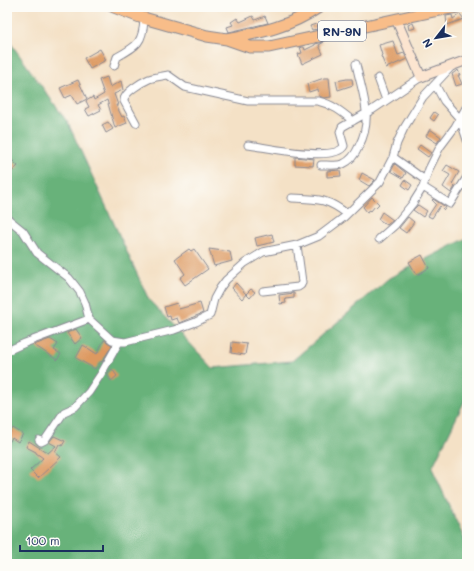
<svg xmlns="http://www.w3.org/2000/svg" width="474" height="571" font-family="Mali,sans-serif">
<style>
.forest{fill:#68b27a;stroke:#42706c}
.building{fill:#dd9961}
.lines{fill:none;stroke-linecap:round;stroke-linejoin:round}
.street-casing{stroke:#888892;stroke-width:9}
.secondary-casing{stroke:#888892;stroke-width:11}
.primary-casing{stroke:#888892;stroke-width:13}
.street{stroke:#fff;stroke-width:7}
.secondary{stroke:#fce5d0;stroke-width:9}
.primary{stroke:#f8bd89;stroke-width:11}
.labels{text-anchor:middle;dominant-baseline:central;stroke-width:3.5;stroke-linejoin:round;paint-order:stroke}
.shield{fill:#fdfcf7;stroke:#5f6c8c;stroke-width:1}
.shield-label{font-size:12px;font-weight:bold;fill:#1b2f5e}
</style>
<rect width="100%" height="100%" fill="#fdfcf7"/>
<filter id="ink" filterUnits="userSpaceOnUse"><feTurbulence type="fractalNoise" baseFrequency=".025" numOctaves="2"/><feDisplacementMap in="SourceGraphic" scale="8" xChannelSelector="R" yChannelSelector="G"/><feConvolveMatrix kernelMatrix="1 2 1 2 8 2 1 2 1" color-interpolation-filters="sRGB"/></filter>
<filter id="wash" filterUnits="userSpaceOnUse"><feTurbulence type="fractalNoise" baseFrequency=".012" numOctaves="4" result="noise"/><feDisplacementMap in="SourceGraphic" scale="16" xChannelSelector="R" yChannelSelector="G"/><feGaussianBlur stdDeviation="0.9" result="paint"/><feColorMatrix in="noise" values="0 0 0 0 0 0 0 0 0 0 0 0 0 0 0 0 0 1.4 0 .05"/><feComposite in="paint" operator="in"/></filter>
<g filter="url(#wash)">
<rect width="100%" height="100%" fill="#f4e1c6"/>
<path class="forest" d="M7 38 68 123 149 300 213 368 292 361 389 278 467 238V396L432 468 467 545V564H7Z"/>
<g id="blocks">
<path class="building" d="M460 14 464 19 447 25 446 16 452 15 453 19Z
M253 16 255 20 265 16 268 23 229 32 227 27 233 25 231 22 237 18 240 22Z
M413 23 415 28 409 30 408 25Z
M316 24 318 29 312 30 310 26Z
M393 41 398 55 404 53 407 59 386 68 381 56 382 55 379 45Z
M324 42 319 45 323 54 302 64 298 54 302 53 300 47H304L305 50 315 45V44Z
M100 49 106 60 90 69 84 58Z
M458 70 460 75H458L462 84 456 86 452 74Z
M107 77 110 87 121 81 123 90 114 94 118 105H116L122 117 124 116 127 123 115 128 107 100 98 105 101 110 89 116 85 109 89 107 86 101 93 97 94 100 104 94 99 80Z
M324 78H329L331 97 324 98 319 96 318 89 309 92 307 84Z
M347 79H352L353 85 338 90 336 81Z
M78 80 87 99 77 104 72 95 65 98 60 88Z
M434 112 438 115 434 121 430 118Z
M108 122 113 129 106 133 102 125Z
M430 129 441 137 437 143 426 136Z
M420 145 431 153 428 157 417 149Z
M7 155 18 166 7 176Z
M295 157 314 159 313 166 295 165Z
M395 164 406 173 403 178 391 171Z
M447 165 459 172 452 184 455 187 451 193 443 187 450 175 443 171Z
M340 170 341 176 327 177V171Z
M362 173 375 180 369 186 359 180Z
M405 180 412 185 409 190 402 185Z
M372 197 379 204 376 207 375 206 371 211 370 210 367 212 363 207Z
M433 199 446 207 444 210 440 206 432 218 428 216 436 204 432 200Z
M418 205 427 211 423 217 413 210Z
M382 212 393 220 387 225 378 219Z
M408 217 414 222 406 233 399 228Z
M272 234 274 242 257 246 255 238Z
M189 249 191 251 194 249 208 269 185 285 180 278 185 274 175 259Z
M209 249 230 252 232 261 214 266Z
M422 255 429 268 417 275 409 262Z
M236 283 246 294 251 289 255 292 250 298 246 294 242 299 232 288Z
M294 293V298L285 299 286 303 280 304 279 295Z
M177 303 179 309 200 303 203 313 179 323 177 318 171 320 170 316 167 317 164 307Z
M76 329 82 338 75 344 67 333Z
M50 339 58 344 54 350 61 354 57 360 34 345Z
M104 340 112 345 102 362 101 361 95 369 76 358 83 345 97 354Z
M232 342 247 344 245 355 231 353Z
M112 369 117 376 111 381 107 374Z
M13 428 23 434 18 442 12 438 7 445V437Z
M54 436 65 441 62 446 59 444 55 452 61 457 38 478 30 470 43 458 36 453V452L26 447 29 441 48 453 56 446 49 442Z"/>
</g>
</g>
<g filter="url(#ink)">
<use href="#blocks" fill-opacity="0" stroke="#888892" stroke-width="1"/>
<g class="lines">
<defs>
<path id="street" d="M114 66 117 57C137 46 143 43 144 19
M378 78 386 100
M435 84 444 101 460 119 467 140
M136 123 124 101C123 93 142 82 149 79 155 77 162 76 168 75L185 87 248 101H318C332 104 342 112 353 121
M248 145C266 147 335 163 344 146L340 132 342 127 372 110 421 77
M393 157 425 180
M321 165C328 165 336 166 343 164 350 161 356 153 359 146 374 118 362 93 356 64
M423 187 450 204 467 177
M292 198C317 199 327 198 347 214
M7 218 23 231 37 253 69 278 80 292 85 303 89 319 112 340 125 342 174 330 196 322 210 315 214 299 220 288 226 280 245 263 263 252 297 245 319 236 343 218 380 182 393 157 397 143 404 128 423 97 451 67
M379 239 395 225 413 203 423 187 429 169 440 147 455 127 467 106
M263 291 298 287 301 285 302 282 297 245
M7 351 25 343 89 319
M39 440 41 442 45 440 64 412 75 407 89 392 101 374 119 342"/>
<path id="secondary" d="M396 19 421 77 467 60"/>
<path id="primary" d="M114 7 140 17 207 36 227 39 250 47H269L434 11 457 7
M227 39C262 32 289 27 319 7"/>
</defs>
<use href="#street" class="street-casing"/>
<use href="#secondary" class="secondary-casing"/>
<use href="#primary" class="primary-casing"/>
<use href="#street" class="street"/>
<use href="#secondary" class="secondary"/>
<use href="#primary" class="primary"/>
</g>
</g>
<g class="labels">
<rect class="shield" x="318" y="21" width="48" height="20" rx="3"/>
<g class="shield-label">
<text x="342" y="31">RN-9N</text>
</g>
</g>
<rect width="474" height="571" fill="none" stroke="#fdfcf7" stroke-width="24"/>
<g transform="translate(436 38) rotate(239)" stroke="#fdfcf7" stroke-width="3" paint-order="stroke">
<path d="M0-3L7 15L0 10L-7 15Z" fill="#1b2f5e"/>
<text y="-6" font-size="11" font-weight="bold" text-anchor="middle" fill="#1b2f5e">N</text>
</g>
<path d="M20 545v6h83v-6" fill="none" stroke="#1b2f5e" stroke-width="2"/>
<text x="26" y="545" font-size="12" fill="#1b2f5e" stroke="#fdfcf7" stroke-width="3" paint-order="stroke">100 m</text>
</svg>
